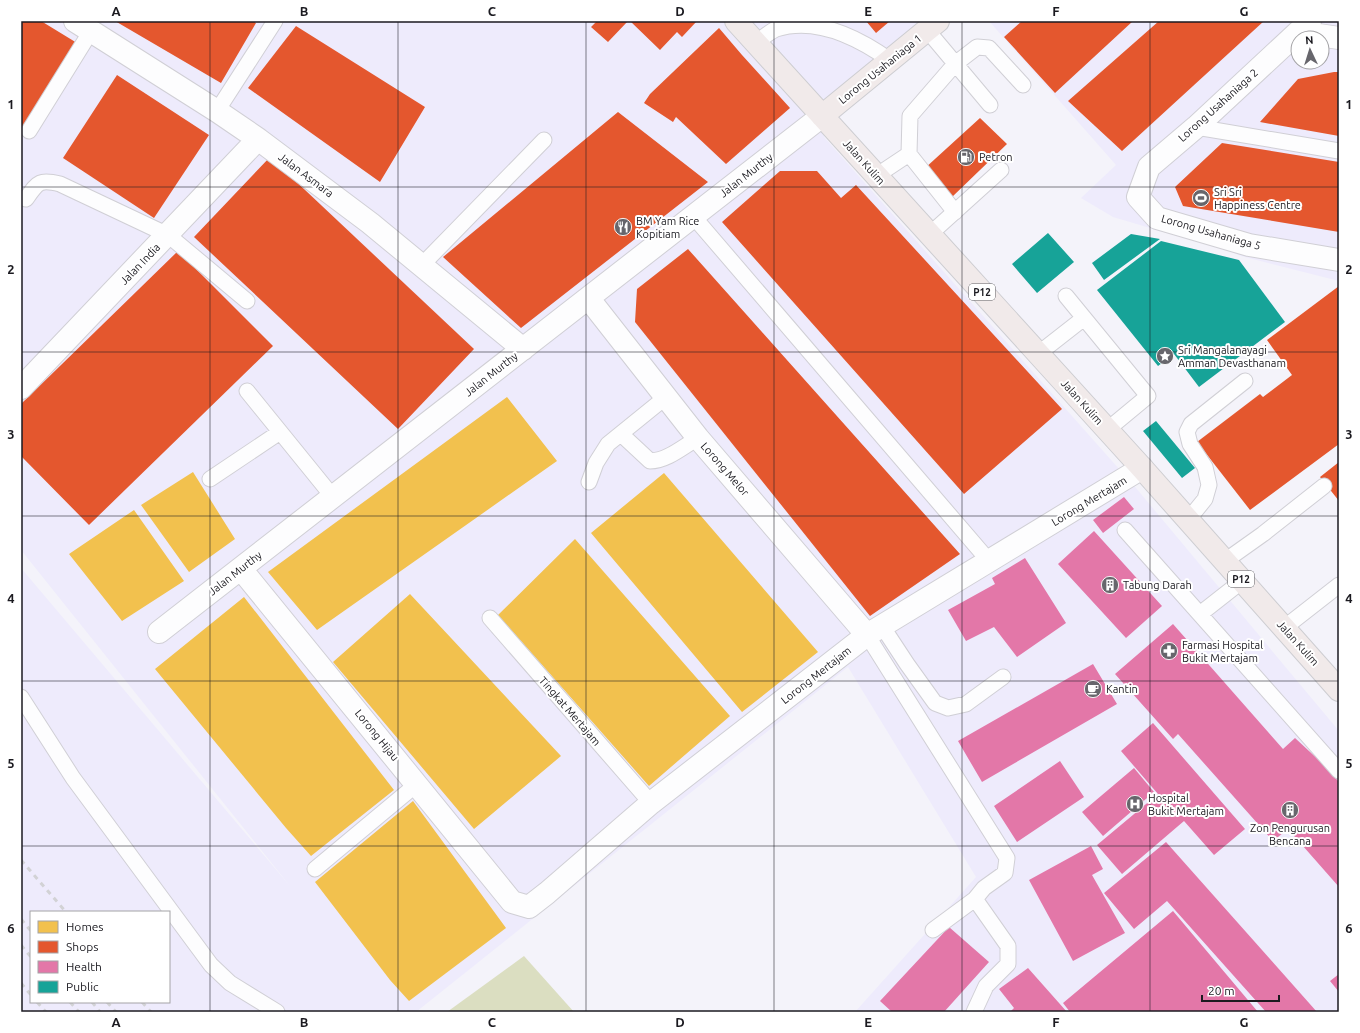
<svg xmlns="http://www.w3.org/2000/svg" width="1360" height="1033" font-family="Ubuntu,sans-serif">
<style>
.built{fill:#eeebfc;fill-rule:evenodd}
.green{fill:#dbdec1}
.homes{fill:#f2c14e}
.shops{fill:#e4572e}
.health{fill:#e377a8}
.public{fill:#17a398}
.lines{fill:none;stroke-linecap:round;stroke-linejoin:round}
.service-casing{stroke:#d0cfd5;stroke-width:17}
.minor-casing{stroke:#d0cfd5;stroke-width:24}
.primary-casing{stroke:#cdcdd1;stroke-width:24}
.service{stroke:#fdfdfe;stroke-width:15}
.minor{stroke:#fdfdfe;stroke-width:22}
.primary{stroke:#f1eaea;stroke-width:22}
.rail{stroke:#d2d2d5;stroke-width:3;stroke-dasharray:5 5;stroke-linecap:butt}
.grid{fill:none;stroke:#1b1a20;stroke-width:1;stroke-opacity:0.55}
.labels{text-anchor:middle;dominant-baseline:central;stroke-width:4;stroke-linejoin:round;paint-order:stroke}
.shield{fill:#fff;stroke:#5f5f63;stroke-width:1}
.shield-label{font-size:10px;font-weight:bold;fill:#1b1a20}
.street-label{font-size:11px;fill:#1b1a20;stroke:#fff}
.poi-label{font-size:11px;fill:#1b1a20;stroke:#fff;text-anchor:start}
.neatline{fill:none;stroke:#1b1a20;stroke-width:1.5}
.grid-label{font-size:13px;text-anchor:middle;font-weight:bold;fill:#1b1a20}
</style>
<rect width="100%" height="100%" fill="#f4f3fa"/>
<path class="built" d="M21 21H927L902 42 824 137 1136 488 1339 731V1012H855L976 877 848 667 416 1012H21V568L290 886 21 550ZM31 912H169V1002H31Z
M989 21H1339V281L1241 256 1192 235 1167 233 1113 217 1081 198 1116 165ZM1298 38H1322V62H1298Z"/>
<path class="green" d="M524 956 574 1012H447Z"/>
<path class="homes" d="M507 397 557 461 317 630 268 572Z
M193 472 235 539 189 572 141 505Z
M664 473 818 652 742 712 591 533Z
M134 510 184 581 122 621 69 554Z
M575 539 730 716 649 786 498 615Z
M410 594 561 756 474 829 333 662Z
M244 597 394 790 311 856 286 828 155 669Z
M413 801 506 928 409 1001 390 980 315 882Z"/>
<path class="shops" d="M21 21H41L77 43 21 135Z
M115 21H253L256 23 221 83Z
M597 21H628L608 42 591 27Z
M630 21H697L682 37 677 32 660 50Z
M866 21H890L876 33Z
M1022 21H1133L1055 93 1004 37Z
M1159 21H1264L1122 151 1068 101Z
M296 26 425 107 380 182 248 88Z
M719 28 742 55 790 108 726 164 676 117 673 122 644 103 650 94Z
M1334 72H1339V136L1260 122 1298 79Z
M117 75 209 135 154 218 63 158Z
M618 112 708 182 521 328 443 257Z
M980 118 1007 144 952 197 924 169Z
M1222 143 1339 162V232L1183 206 1175 187Z
M270 157 474 349 398 429 194 237Z
M780 171H817L841 198 856 185 1062 409 964 494 722 222Z
M688 249 960 554 870 616 635 322 637 289Z
M178 251 273 346 89 525 21 456V404Z
M1339 286V444L1250 510 1197 442 1260 394 1263 397 1292 375 1267 340Z
M1339 462V501L1320 477Z"/>
<path class="health" d="M1124 497 1134 509 1103 533 1093 520Z
M1094 531 1162 606 1126 638 1058 564Z
M1025 558 1066 623 1017 657 994 627 966 641 948 610 995 584 992 578Z
M1173 624 1283 749 1295 738 1323 764 1339 782V887L1288 829 1273 841 1178 734 1173 739 1115 674Z
M1093 664 1117 704 982 782 958 741Z
M1153 723 1245 829 1214 855 1184 821 1122 874 1097 845 1158 794 1121 751Z
M1060 761 1084 797 1017 842 994 806Z
M1134 768 1154 792 1103 836 1082 812Z
M1166 842 1317 1012H1266L1167 901 1134 929 1104 893Z
M1091 846 1103 869 1092 875 1125 933 1073 961 1029 880Z
M1173 911 1258 1012H1070L1063 1003Z
M949 927 989 962 944 1012H892L880 1001Z
M1028 968 1067 1012H1010L1014 1008 999 989Z
M1339 974V992L1330 981Z"/>
<path class="public" d="M1048 233 1074 262 1037 293 1012 264Z
M1131 234 1160 239 1104 280 1092 263Z
M1161 241 1239 260 1285 322 1199 387 1174 354 1158 366 1097 290Z
M1156 421 1195 468 1182 478 1143 431Z"/>
<g class="lines">
<defs>
<path id="service" d="M927 30 990 105
M755 43C762 39 769 32 776 29 817 16 859 38 891 61
M217 111 275 21
M1196 127 1339 151
M29 131 91 31
M876 176 909 154
M26 199C38 182 39 179 60 184L168 235 247 301
M955 212 909 154 910 116 955 64 977 47 989 48 1023 85
M693 216 989 561
M929 235 1001 170
M421 266 544 140
M1066 296 1148 396 1107 430
M1038 354 1084 318
M247 391 333 497
M621 434 650 461C667 461 684 446 698 438
M210 479 280 432
M589 482 596 463 608 444 666 397
M1188 520 1205 499 1209 485 1205 467 1190 444 1187 432 1191 424 1245 381
M1125 530 1339 771
M1225 561 1263 534 1324 486
M1200 614 1242 581
M490 618 651 803
M882 626 907 664 935 703 948 708 966 704 1003 677
M1284 628 1339 585
M867 635 1007 858 1005 873 984 888 975 899 1008 946V964L986 986 974 1012
M21 697 73 778 211 965 230 983 277 1012
M315 869 417 784
M933 930 975 899"/>
<path id="minor" d="M75 21 217 111 258 139 370 223 523 349
M1310 21 1196 127 1149 167 1138 197 1157 218 1249 245 1339 260
M1298 32 1339 38
M589 299 698 438 867 635
M21 388 258 139
M241 569 512 902 529 907 547 893 651 803 867 635 1142 468
M159 632 822 116"/>
<path id="primary" d="M736 21 1142 468 1339 690
M822 116 938 21"/>
</defs>
<use href="#service" class="service-casing"/>
<use href="#minor" class="minor-casing"/>
<use href="#primary" class="primary-casing"/>
<use href="#service" class="service"/>
<use href="#minor" class="minor"/>
<use href="#primary" class="primary"/>
<path class="rail" d="M21 860 66 912
M21 919 31 931
M21 945 31 957
M21 983 31 995
M37 1002 46 1012
M70 1002 79 1012
M92 1002 100 1012
M107 1002 116 1012
M142 1002 151 1012"/>
</g>
<path class="grid" d="M210 21V1012M398 21V1012M586 21V1012M774 21V1012M962 21V1012M1150 21V1012M21 187H1339M21 352H1339M21 516H1339M21 681H1339M21 846H1339"/>
<defs>
<symbol id="fuel-disc" viewBox="-11 -11 22 22"><circle r="9.5" fill="#67666c" stroke="#fff"/><path d="M-5.5-6h7V0h2V4h1.3V-2.5L3-4.5l.8-.8L6-3V5H2.5V1h-1V6h-7ZM-4.2-4.7v3.2H.2V-4.7Z" fill="#fff"/></symbol>
<symbol id="stadium-disc" viewBox="-11 -11 22 22"><circle r="9.5" fill="#67666c" stroke="#fff"/><path d="M0-5a6.5 5 0 1 0 0 10a6.5 5 0 1 0 0-10ZM-3.5-1.8h7v3.6h-7Z" fill="#fff"/></symbol>
<symbol id="restaurant-disc" viewBox="-11 -11 22 22"><circle r="9.5" fill="#67666c" stroke="#fff"/><path d="M-5-6h1v4h1v-4h1v4h1v-4h1v5L-1.5 .5V6h-2V.5L-5-1ZM5-6V6H3V1.5H1.5Q1.5-4 5-6Z" fill="#fff"/></symbol>
<symbol id="sight-disc" viewBox="-11 -11 22 22"><circle r="9.5" fill="#67666c" stroke="#fff"/><path d="M0-6L1.8-2.2L6-1.7L2.9 1.2L3.7 5.4L0 3.3L-3.7 5.4L-2.9 1.2L-6-1.7L-1.8-2.2Z" fill="#fff"/></symbol>
<symbol id="building-disc" viewBox="-11 -11 22 22"><circle r="9.5" fill="#67666c" stroke="#fff"/><path d="M-4-6H4V6H1V3H-1V6H-4ZM-2.5-4.3h1.7v1.8h-1.7ZM.8-4.3h1.7v1.8H.8ZM-2.5-1h1.7V.8h-1.7ZM.8-1h1.7V.8H.8Z" fill="#fff"/></symbol>
<symbol id="pharmacy-disc" viewBox="-11 -11 22 22"><circle r="9.5" fill="#67666c" stroke="#fff"/><path d="M-2-6h4v4h4v4h-4v4h-4v-4h-4v-4h4Z" fill="#fff"/></symbol>
<symbol id="cafe-disc" viewBox="-11 -11 22 22"><circle r="9.5" fill="#67666c" stroke="#fff"/><path d="M-5.5-4.5H6V0H3Q3 3.5 0 3.5H-2.5Q-5.5 3.5-5.5 0ZM3-3.2v2h1.7v-2ZM-6 4.5H4V6H-6Z" fill="#fff"/></symbol>
<symbol id="hospital-disc" viewBox="-11 -11 22 22"><circle r="9.5" fill="#67666c" stroke="#fff"/><path d="M-5-5h3v3.5h4V-5h3V5h-3V1.5h-4V5h-3Z" fill="#fff"/></symbol>
</defs>
<g fill-rule="evenodd">
<use href="#fuel-disc" x="956" y="147" width="20" height="20"/>
<use href="#stadium-disc" x="1191" y="188" width="20" height="20"/>
<use href="#restaurant-disc" x="613" y="217" width="20" height="20"/>
<use href="#sight-disc" x="1155" y="346" width="20" height="20"/>
<use href="#building-disc" x="1100" y="575" width="20" height="20"/>
<use href="#pharmacy-disc" x="1159" y="641" width="20" height="20"/>
<use href="#cafe-disc" x="1083" y="679" width="20" height="20"/>
<use href="#hospital-disc" x="1125" y="794" width="20" height="20"/>
<use href="#building-disc" x="1280" y="800" width="20" height="20"/>
</g>
<g class="labels">
<g class="shield">
<rect x="969" y="284" width="26" height="16" rx="3"/>
<rect x="1228" y="571" width="26" height="16" rx="3"/>
</g>
<g class="shield-label">
<text x="982" y="292">P12</text>
<text x="1241" y="579">P12</text>
</g>
<g class="street-label">
<text transform="translate(880 69) rotate(-39)">Lorong Usahaniaga 1</text>
<text transform="translate(1218 105) rotate(-42)">Lorong Usahaniaga 2</text>
<text transform="translate(864 162) rotate(48)">Jalan Kulim</text>
<text transform="translate(306 175) rotate(37)">Jalan Asmara</text>
<text transform="translate(746 175) rotate(-38)">Jalan Murthy</text>
<text transform="translate(1211 232) rotate(16)">Lorong Usahaniaga 5</text>
<text transform="translate(140 264) rotate(-46)">Jalan India</text>
<text transform="translate(491 374) rotate(-38)">Jalan Murthy</text>
<text transform="translate(1082 402) rotate(48)">Jalan Kulim</text>
<text transform="translate(725 469) rotate(49)">Lorong Melor</text>
<text transform="translate(1089 501) rotate(-31)">Lorong Mertajam</text>
<text transform="translate(235 573) rotate(-38)">Jalan Murthy</text>
<text transform="translate(1298 643) rotate(48)">Jalan Kulim</text>
<text transform="translate(816 675) rotate(-38)">Lorong Mertajam</text>
<text transform="translate(570 711) rotate(49)">Tingkat Mertajam</text>
<text transform="translate(377 735) rotate(51)">Lorong Hijau</text>
</g>
<g class="poi-label">
<text x="979" y="157">Petron</text>
<text x="1214" y="192">Sri Sri<tspan x="1214" dy="13">Happiness Centre</tspan></text>
<text x="636" y="221">BM Yam Rice<tspan x="636" dy="13">Kopitiam</tspan></text>
<text x="1178" y="350">Sri Mangalanayagi<tspan x="1178" dy="13">Amman Devasthanam</tspan></text>
<text x="1123" y="585">Tabung Darah</text>
<text x="1182" y="645">Farmasi Hospital<tspan x="1182" dy="13">Bukit Mertajam</tspan></text>
<text x="1106" y="689">Kantin</text>
<text x="1148" y="798">Hospital<tspan x="1148" dy="13">Bukit Mertajam</tspan></text>
<text x="1290" y="828" text-anchor="middle">Zon Pengurusan<tspan x="1290" dy="13">Bencana</tspan></text>
</g>
</g>
<rect width="1360" height="1033" fill="none" stroke="#ffffff" stroke-width="44"/>
<rect x="30" y="911" width="140" height="92" fill="#ffffff" stroke="#a4a3a6"/>
<rect x="38" y="921" width="20" height="12" fill="#f2c14e" stroke="#a4a3a6"/>
<text x="66" y="931" font-size="12" fill="#1b1a20">Homes</text>
<rect x="38" y="941" width="20" height="12" fill="#e4572e" stroke="#a4a3a6"/>
<text x="66" y="951" font-size="12" fill="#1b1a20">Shops</text>
<rect x="38" y="961" width="20" height="12" fill="#e377a8" stroke="#a4a3a6"/>
<text x="66" y="971" font-size="12" fill="#1b1a20">Health</text>
<rect x="38" y="981" width="20" height="12" fill="#17a398" stroke="#a4a3a6"/>
<text x="66" y="991" font-size="12" fill="#1b1a20">Public</text>
<g transform="translate(1310 50) rotate(356)"><circle r="19" fill="#ffffff" stroke="#a4a3a6"/>
<path d="M0-3L7 15L0 10L-7 15Z" fill="#67666c"/>
<text y="-6" font-size="11" font-weight="bold" text-anchor="middle" fill="#1b1a20">N</text>
</g>
<path d="M1202 995v6h77v-6" fill="none" stroke="#1b1a20" stroke-width="2"/>
<text x="1208" y="995" font-size="12" fill="#1b1a20" stroke="#ffffff" stroke-width="3" paint-order="stroke">20 m</text>
<rect x="22" y="22" width="1316" height="989" class="neatline"/>
<g class="grid-label">
<text x="116" y="16">A</text>
<text x="304" y="16">B</text>
<text x="492" y="16">C</text>
<text x="680" y="16">D</text>
<text x="868" y="16">E</text>
<text x="1056" y="16">F</text>
<text x="1244" y="16">G</text>
<text x="11" y="109">1</text>
<text x="1349" y="109">1</text>
<text x="11" y="274">2</text>
<text x="1349" y="274">2</text>
<text x="11" y="439">3</text>
<text x="1349" y="439">3</text>
<text x="11" y="603">4</text>
<text x="1349" y="603">4</text>
<text x="11" y="768">5</text>
<text x="1349" y="768">5</text>
<text x="11" y="933">6</text>
<text x="1349" y="933">6</text>
<text x="116" y="1027">A</text>
<text x="304" y="1027">B</text>
<text x="492" y="1027">C</text>
<text x="680" y="1027">D</text>
<text x="868" y="1027">E</text>
<text x="1056" y="1027">F</text>
<text x="1244" y="1027">G</text>
</g>
</svg>
